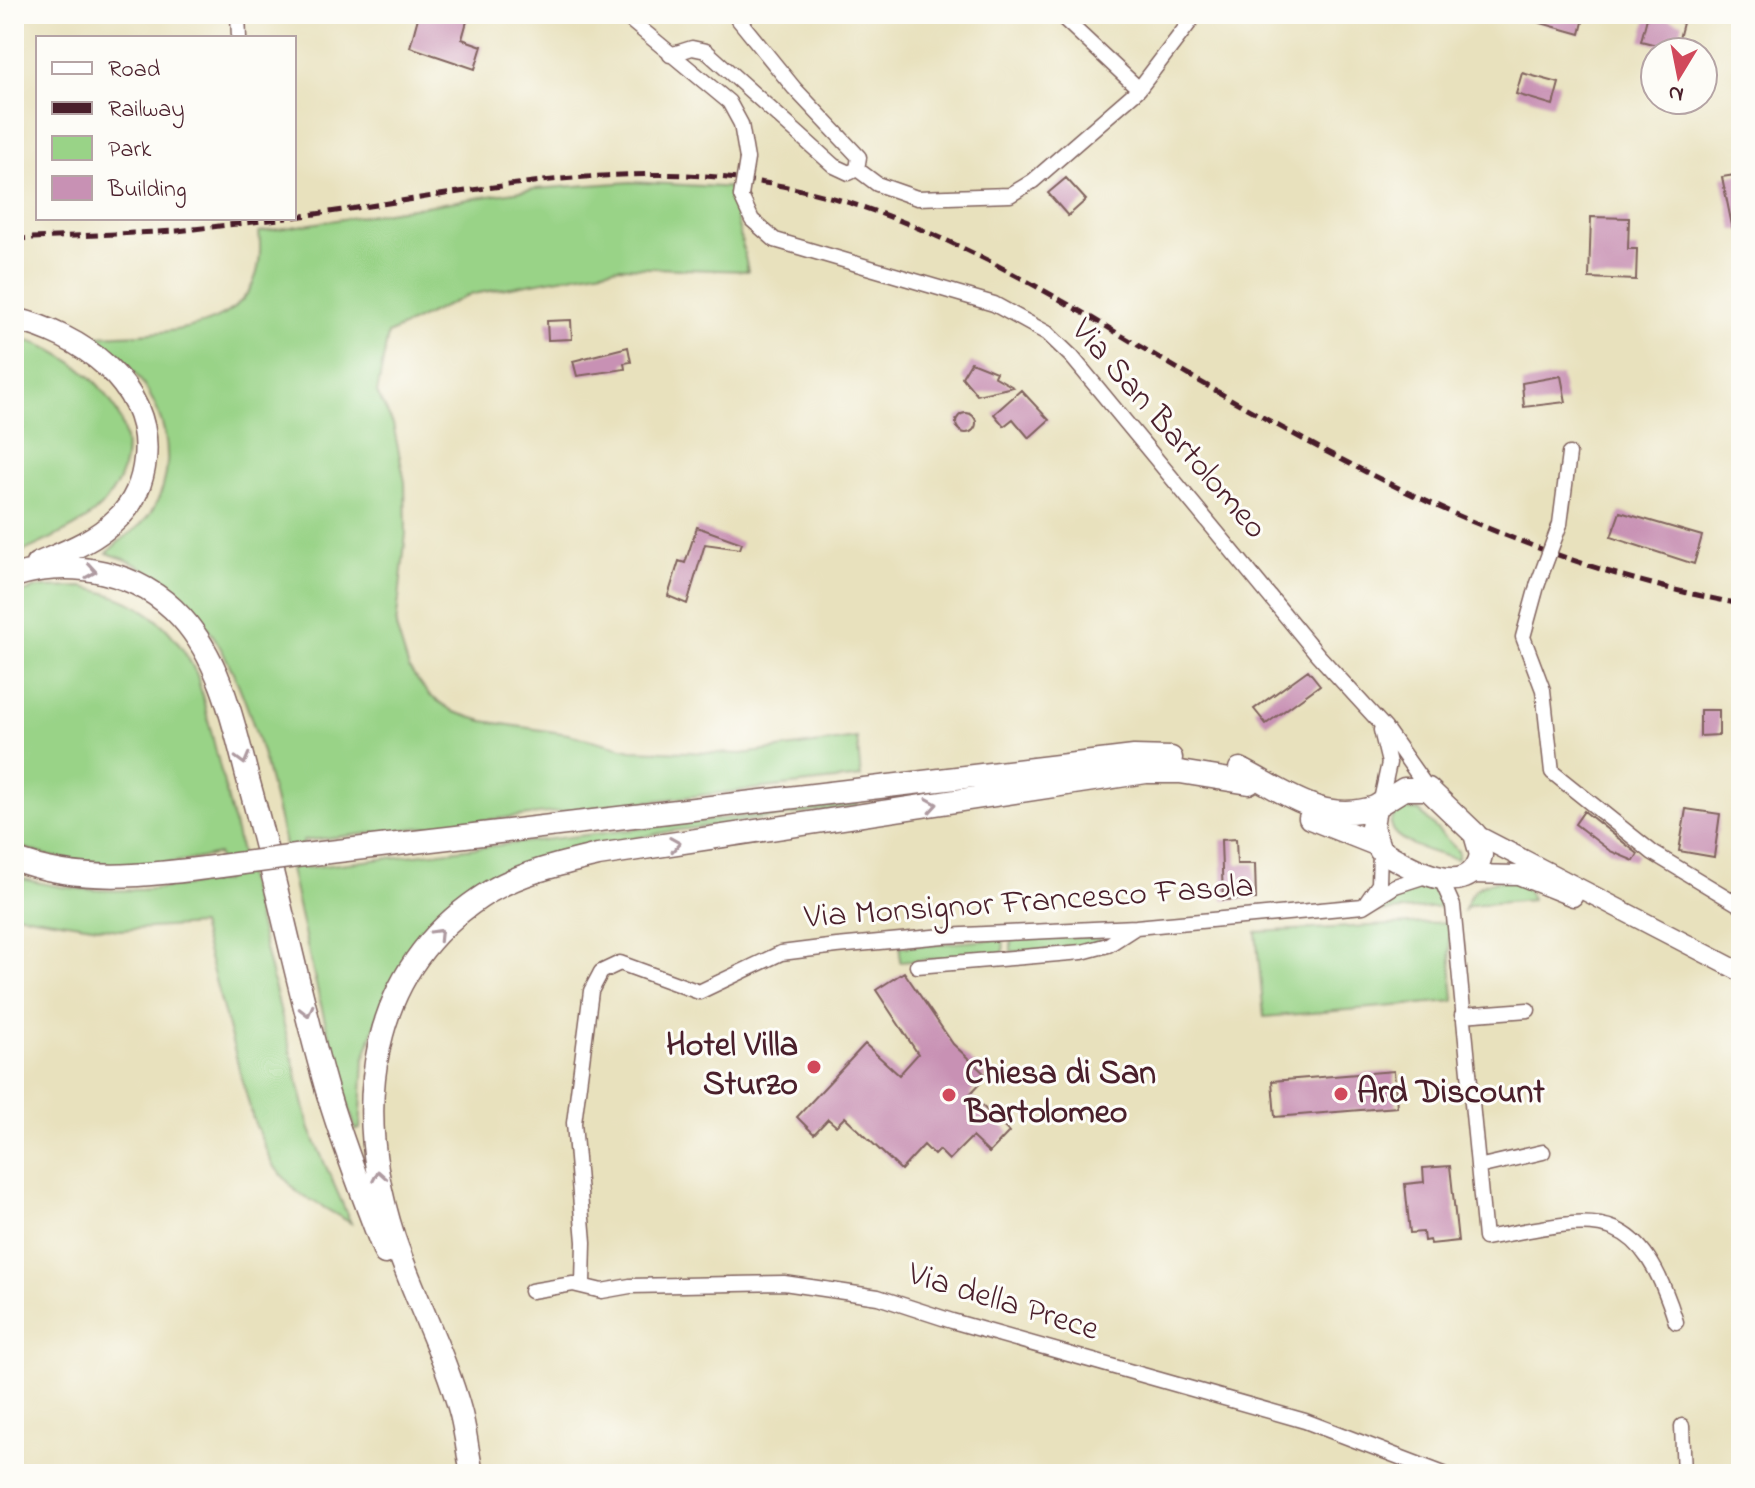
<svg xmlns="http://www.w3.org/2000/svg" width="1755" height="1488" font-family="'Indie Flower',sans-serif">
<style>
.green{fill:#99d387;stroke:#727959;stroke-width:2}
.building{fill:#c891b4}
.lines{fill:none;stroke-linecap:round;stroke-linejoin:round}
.street-casing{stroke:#81635e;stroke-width:17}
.secondary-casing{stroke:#81635e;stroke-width:21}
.primary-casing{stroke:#81635e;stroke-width:25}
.street{stroke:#fff;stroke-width:14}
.secondary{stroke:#fff;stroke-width:18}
.primary{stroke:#fff;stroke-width:22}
.rail{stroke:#4a1f2b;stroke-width:5;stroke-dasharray:12 6;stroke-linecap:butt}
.street-bridge-casing{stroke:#81635e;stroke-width:17;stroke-linecap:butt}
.primary-bridge-casing{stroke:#81635e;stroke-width:25;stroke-linecap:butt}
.street-bridge{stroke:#fff;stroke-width:14}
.primary-bridge{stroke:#fff;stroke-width:22}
.oneway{stroke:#ae9aa0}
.poi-dot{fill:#d1495b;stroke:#fdfcf7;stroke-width:3}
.labels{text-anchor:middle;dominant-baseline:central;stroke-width:6;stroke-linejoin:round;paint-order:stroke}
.street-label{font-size:34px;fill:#4a1f2b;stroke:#fdfcf7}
.poi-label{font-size:34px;font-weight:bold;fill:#4a1f2b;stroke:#fdfcf7;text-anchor:start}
</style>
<rect width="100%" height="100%" fill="#fdfcf7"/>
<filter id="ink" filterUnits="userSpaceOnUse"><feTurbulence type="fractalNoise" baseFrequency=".0125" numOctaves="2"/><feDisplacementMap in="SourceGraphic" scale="16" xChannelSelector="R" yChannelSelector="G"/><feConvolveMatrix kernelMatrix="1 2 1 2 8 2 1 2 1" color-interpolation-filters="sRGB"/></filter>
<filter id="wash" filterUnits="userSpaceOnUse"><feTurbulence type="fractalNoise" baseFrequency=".006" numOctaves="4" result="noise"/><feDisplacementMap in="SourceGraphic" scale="32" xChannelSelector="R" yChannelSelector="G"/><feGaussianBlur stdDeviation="1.8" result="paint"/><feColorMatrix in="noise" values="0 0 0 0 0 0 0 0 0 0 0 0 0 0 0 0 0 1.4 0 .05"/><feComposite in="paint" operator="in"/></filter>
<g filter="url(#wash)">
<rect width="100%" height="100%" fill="#e8e1bd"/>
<path class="green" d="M631 182 736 188 733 202 748 271 619 267 468 295 388 334 377 393 393 424 405 482 406 533 396 627 409 669 429 695 454 712 483 721 568 734 631 750 742 754 857 738 861 777 303 841 306 868 857 803 858 806 671 831 587 848 457 903 428 928 389 984 364 1059 360 1129 356 1130C331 1053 313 975 296 896 279 818 257 704 214 637 187 595 154 567 107 553 121 537 141 529 152 511 191 448 149 370 94 336 167 333 272 335 259 232L534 189Z
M14 337C84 351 161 427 108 498 87 527 45 540 14 556Z
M83 587C140 600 171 621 197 675L310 1130 351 1223 297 1192 272 1164 253 1119 200 925 118 930 14 914V876C83 898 153 891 224 881L218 854C161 869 67 870 14 843V595L37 588Z
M1404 809 1419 811 1458 851V859C1442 856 1359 835 1404 809Z
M1510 880 1526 888 1532 900 1470 905 1464 910C1472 884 1485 881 1510 880Z
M1414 885 1432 890 1445 907 1377 912 1399 892Z
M1448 922 1454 1001 1264 1017 1256 932Z
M1098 936 1099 941 1080 948 1011 952V939Z
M1003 939 1004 953 900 962V947Z"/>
<g id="blocks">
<path class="building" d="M419 14H469L462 39 482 46 475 69 410 47Z
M1523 14H1585L1580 34 1523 18Z
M1648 14 1683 23 1676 50 1641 41Z
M1522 73 1559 83 1553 105 1516 94Z
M1741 174V230H1733L1722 177Z
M1066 178 1086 200 1068 216 1048 193Z
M1591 217 1629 218 1628 249H1637L1636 280 1589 278Z
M571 320 572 339 548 340 547 321Z
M628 347 631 362 624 363 625 369 577 376 573 361Z
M971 362 996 372 994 376 1013 387 977 395 962 377Z
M1561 376 1566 402 1524 407 1522 383Z
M1021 390 1049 420 1029 438 1013 419 1004 426 994 414Z
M956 423a10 10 0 1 1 20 0a10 10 0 1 1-20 0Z
M1620 512 1702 536 1694 564 1611 537Z
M697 527 742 543 740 549 705 544 687 604 668 596 679 561 685 563Z
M1308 670 1320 685 1266 724 1254 709Z
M1700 710H1719V735L1700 736Z
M1686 809 1720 814 1714 857 1679 851Z
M1584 811 1638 854 1634 861 1610 851 1575 824Z
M1236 839 1237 864H1255L1256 899 1223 900 1221 840Z
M904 972 953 1044 987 1076 970 1094 1009 1132 989 1153 972 1137 949 1160 939 1150 934 1155 924 1145 901 1170 845 1117 836 1126 828 1119 814 1134 797 1117 865 1044 899 1075 918 1054 876 990Z
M1394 1071 1397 1107 1275 1117 1272 1081Z
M1450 1166 1458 1241 1431 1244 1430 1240 1424 1241 1423 1232 1410 1233 1405 1184 1424 1182 1423 1168Z"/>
</g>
</g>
<g filter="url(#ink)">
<use href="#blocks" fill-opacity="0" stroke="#81635e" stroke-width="2"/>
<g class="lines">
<defs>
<path id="street" d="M238 14 239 38
M623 14 729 102 741 124 747 159
M1059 14 1139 89
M670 55 692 48 706 51 834 166 849 173 857 169 859 157 794 88 734 14
M857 169 877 184 917 198 1010 195 1033 181 1139 89 1196 14
M741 196 752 220 775 240 994 304 1047 333 1072 357 1318 655 1385 728 1428 789
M1560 524 1569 454
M1537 586 1523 637 1543 690 1552 772 1653 853 1741 906
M1381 730 1389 763 1381 800
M1440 877 1453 906 1485 1238C1591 1220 1637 1196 1676 1322
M1366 903 1379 884 1380 850
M917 966 1082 952 1108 945 1136 927
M1462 1015 1528 1010
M1478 1167 1543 1152
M583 1284 584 1242 574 1123 591 991 601 972 620 963 699 992 781 953 837 946 943 936 1136 927 1363 906 1395 886 1429 875
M531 1291 573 1284 602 1291 630 1286 784 1283 878 1297 952 1321 1305 1421 1444 1474
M1682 1426 1684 1474"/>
<path id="secondary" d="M1475 834 1741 972
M1471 874 1518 875 1573 897"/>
<path id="primary" d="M14 319C79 334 153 384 145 459 143 481 134 504 117 519 95 541 65 552 37 564
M14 576C72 558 139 571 181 617 222 662 234 726 249 783 278 886 298 991 328 1094 344 1148 365 1201 385 1253
M1240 769C1284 791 1323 825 1375 807
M1404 789H1428L1475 834 1481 855C1470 904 1406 866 1380 850L1372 827 1375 807Z
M1310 818 1378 845
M304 855 1134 757 1171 758
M14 859C81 885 151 875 221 866
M472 1474C468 1454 466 1434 461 1414 445 1354 414 1297 394 1238 352 1109 365 969 489 892 523 872 561 864 598 855L1146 772H1180L1249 783"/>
</defs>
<use href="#street" class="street-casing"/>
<use href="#secondary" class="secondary-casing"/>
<use href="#primary" class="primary-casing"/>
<use href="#street" class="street"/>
<use href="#secondary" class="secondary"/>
<use href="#primary" class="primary"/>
<path class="rail" d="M294 217C454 196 610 156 771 184 925 210 1059 300 1192 377 1369 479 1538 567 1741 604
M14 239 177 231 287 218"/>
<defs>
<path id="street-bridge" d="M741 196 747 159
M1537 586 1560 524"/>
<path id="primary-bridge" d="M221 866 304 855"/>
</defs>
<use href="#street-bridge" class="street-bridge-casing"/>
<use href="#primary-bridge" class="primary-bridge-casing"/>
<use href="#street-bridge" class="street-bridge"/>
<use href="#primary-bridge" class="primary-bridge"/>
</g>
<defs><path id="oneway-chevron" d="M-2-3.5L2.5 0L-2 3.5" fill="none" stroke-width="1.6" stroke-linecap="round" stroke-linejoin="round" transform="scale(2)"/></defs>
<g class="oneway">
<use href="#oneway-chevron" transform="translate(91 571) rotate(9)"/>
<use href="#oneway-chevron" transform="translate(243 759) rotate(75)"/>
<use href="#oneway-chevron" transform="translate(932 805) rotate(-9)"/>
<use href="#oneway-chevron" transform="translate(675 844) rotate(-9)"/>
<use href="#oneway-chevron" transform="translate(438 934) rotate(-46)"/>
<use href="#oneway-chevron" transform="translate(307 1011) rotate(76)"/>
<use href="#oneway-chevron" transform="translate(379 1176) rotate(-100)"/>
</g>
</g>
<g class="poi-dot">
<circle cx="814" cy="1067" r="8"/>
<circle cx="1341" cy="1094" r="8"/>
<circle cx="949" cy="1095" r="8"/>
</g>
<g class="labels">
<g class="street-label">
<text transform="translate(1168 430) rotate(49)">Via San Bartolomeo</text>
<text transform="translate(1029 903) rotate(-4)">Via Monsignor Francesco Fasola</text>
<text transform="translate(1003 1303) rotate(17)">Via della Prece</text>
</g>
<g class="poi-label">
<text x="798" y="1047" text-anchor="end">Hotel Villa<tspan x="798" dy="39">Sturzo</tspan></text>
<text x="965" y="1075">Chiesa di San<tspan x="965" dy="39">Bartolomeo</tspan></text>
<text x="1357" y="1094">Ard Discount</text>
</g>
</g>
<rect width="1755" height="1488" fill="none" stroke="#fdfcf7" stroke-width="48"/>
<rect x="36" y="36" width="260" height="184" fill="#fdfcf7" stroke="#b5a4a5" stroke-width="2"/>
<rect x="52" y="62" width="40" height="12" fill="#ffffff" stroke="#b5a4a5" stroke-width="2"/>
<text x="108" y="76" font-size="24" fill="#4a1f2b">Road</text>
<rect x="52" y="102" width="40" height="12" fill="#4a1f2b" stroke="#b5a4a5" stroke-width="2"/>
<text x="108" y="116" font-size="24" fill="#4a1f2b">Railway</text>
<rect x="52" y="136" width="40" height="24" fill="#99d387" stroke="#b5a4a5" stroke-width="2"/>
<text x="108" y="156" font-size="24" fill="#4a1f2b">Park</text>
<rect x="52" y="176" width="40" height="24" fill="#c891b4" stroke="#b5a4a5" stroke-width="2"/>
<text x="108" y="196" font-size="24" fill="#4a1f2b">Building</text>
<g transform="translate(1679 76) rotate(190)"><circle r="38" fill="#fdfcf7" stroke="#b5a4a5" stroke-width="2"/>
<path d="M0-6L14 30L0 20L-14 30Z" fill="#d1495b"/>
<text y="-12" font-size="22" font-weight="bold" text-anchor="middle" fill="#4a1f2b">N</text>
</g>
</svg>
